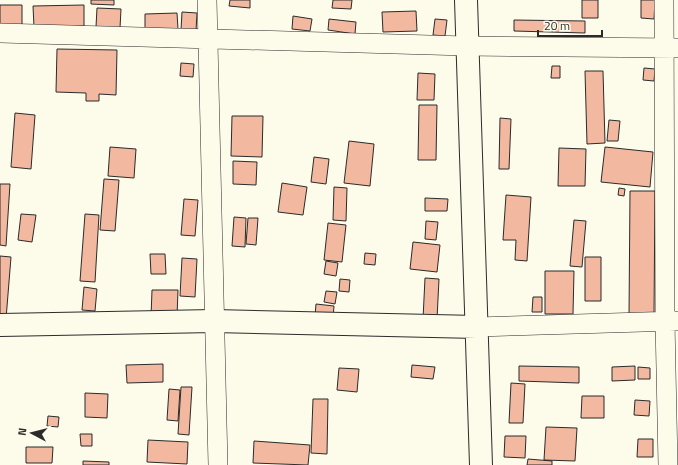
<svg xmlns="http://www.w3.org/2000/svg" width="678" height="465" font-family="'Titillium Web',sans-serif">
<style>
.building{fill:#f2b8a0;stroke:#2b2b2b}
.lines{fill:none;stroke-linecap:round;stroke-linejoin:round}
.minor-casing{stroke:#2b2b2b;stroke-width:20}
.tertiary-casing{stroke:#2b2b2b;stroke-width:24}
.minor{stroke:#fdfbea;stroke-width:19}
.tertiary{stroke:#fdfbea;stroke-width:22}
</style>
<rect width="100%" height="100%" fill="#fdfbea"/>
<path class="building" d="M91 0H114V5L91 4Z
M230 0H250V8L229 6Z
M333 0H352L351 9 332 8Z
M582 0H598V18H582Z
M641 0H655L654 19 641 18Z
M0 5H22V27H0Z
M84 5V26L34 27 33 6Z
M97 8 121 9 120 28 96 27Z
M416 11 417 31 383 32 382 12Z
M182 12 197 13 196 31 181 30Z
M177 13 178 29 145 30V14Z
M293 16 312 19 310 31 292 29Z
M329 19 356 22 355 34 328 30Z
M435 19 447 20 445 36 433 35Z
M514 20 585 21V33L514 31Z
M57 49 117 50 116 95 99 94V101H86V93L56 92Z
M181 63 194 64 193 77 180 76Z
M552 66H560V78H551Z
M644 68 655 69 654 81 643 80Z
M585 71H603L605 143 587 144Z
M418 73 435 74 434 100H417Z
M419 105H437L436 160H418Z
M15 113 35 115 31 169 11 167Z
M232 116H263L262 157 231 156Z
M500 118 511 119 509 169H499Z
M609 120 620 121 618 141H607Z
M349 141 374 144 370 186 344 183Z
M110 147 136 149 134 178 108 176Z
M605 147 653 152 650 187 601 182Z
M559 148 586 149 585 186H558Z
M314 157 329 159 326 184 311 182Z
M233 161 257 162 256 185 233 184Z
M104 179 119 180 115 231 100 230Z
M282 183 307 187 303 215 278 212Z
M0 184H10L6 246 0 245Z
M334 187 347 188 346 221 333 220Z
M619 188 625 189 624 196 618 195Z
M630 191H655L654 317H629Z
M506 195 531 197 527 261 515 260 516 240H503Z
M425 198 448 199 447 211H425Z
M184 199 198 200 195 236 181 235Z
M21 214 36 215 32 242 18 240Z
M85 214 99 215 95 282 80 281Z
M234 217 246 218 245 247 232 246Z
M248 218H258L256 245 246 244Z
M574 220 586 221 582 267 570 266Z
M426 221 438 222 436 240 425 239Z
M328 223 346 225 342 262 324 260Z
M413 242 440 245 437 272 410 269Z
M365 253 376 254 375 265 364 264Z
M150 254H165L166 274H151Z
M0 256 11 257 6 319 0 318Z
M585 257H601V301H585Z
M182 258 197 259 195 297 180 296Z
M326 261 338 263 336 276 324 274Z
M545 271H574L573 314H545Z
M425 278 439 279 437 319H423Z
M340 279 350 280 349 292 339 291Z
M84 287 97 289 95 311 82 310Z
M152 290H178L177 317H151Z
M326 291 337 292 335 304 324 302Z
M533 297H542V312H532Z
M316 304 334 306 333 318 315 316Z
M163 364V382L127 383 126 365Z
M412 365 435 367 433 379 411 377Z
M519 366 579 367V383L519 381Z
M635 366V380L612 381V367Z
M638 367 650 368V379H638Z
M339 368 359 369 357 392 337 390Z
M511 383 525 384 523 423H509Z
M181 387H192L189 435 178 434Z
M169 389 180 390 178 421 167 420Z
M85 393 108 394 107 418 85 417Z
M582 396H604V418H581Z
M313 399H328L327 454 311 453Z
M635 400 650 401 649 416 634 415Z
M48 416 59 417 58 427 47 426Z
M546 427 577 428 575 461 544 460Z
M80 434H92V446H81Z
M505 436H526L525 458 504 457Z
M638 439H653V457H637Z
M148 440 188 442 187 464 147 462Z
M254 441 310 445 308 465 253 463Z
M26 447H53L52 463H26Z
M528 459 552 461V465H527Z
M83 461 109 462V465H83Z"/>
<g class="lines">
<defs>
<path id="minor" d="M207 0 218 465
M664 0 665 321 668 465
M0 33 466 46 678 48
M477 327 677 321"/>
<path id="tertiary" d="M466 0 481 465
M0 325 214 321 477 327"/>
</defs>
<use href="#minor" class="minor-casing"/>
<use href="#tertiary" class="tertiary-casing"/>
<use href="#minor" class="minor"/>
<use href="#tertiary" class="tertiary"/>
</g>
<g transform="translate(32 433) rotate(277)" stroke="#fdfbea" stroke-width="3" paint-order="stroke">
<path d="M0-3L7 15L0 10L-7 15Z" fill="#2b2b2b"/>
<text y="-6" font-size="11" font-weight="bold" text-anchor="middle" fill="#2b2b2b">N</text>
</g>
<path d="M538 30v6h64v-6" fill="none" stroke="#2b2b2b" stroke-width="2"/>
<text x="544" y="30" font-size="12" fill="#2b2b2b" stroke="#fdfbea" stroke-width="3" paint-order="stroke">20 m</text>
</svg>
